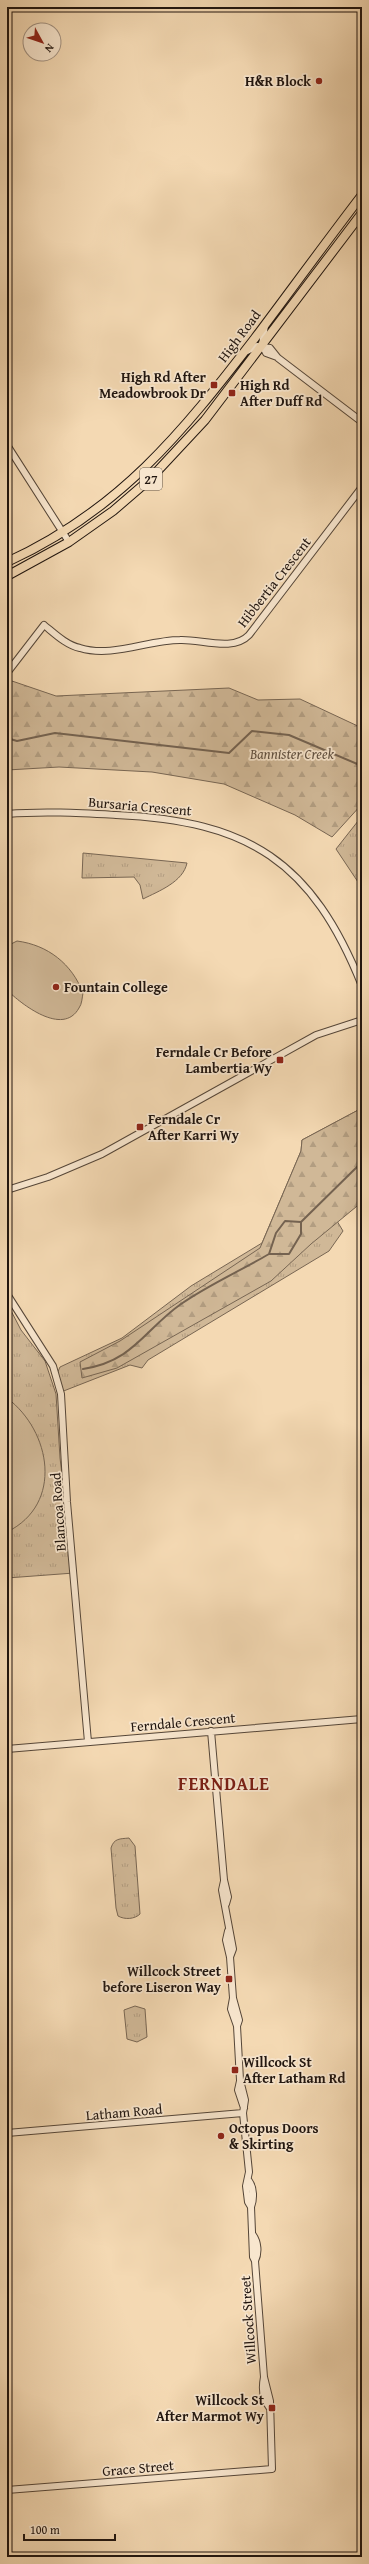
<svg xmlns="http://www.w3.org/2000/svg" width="369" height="2564" font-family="'Gentium Book Plus',serif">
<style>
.grass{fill:url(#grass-tufts);stroke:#786653}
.forest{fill:url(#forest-firs);stroke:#786653}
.garden{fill:#d0b897;stroke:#786653}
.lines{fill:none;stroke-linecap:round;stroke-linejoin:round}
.stream{stroke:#746250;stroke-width:2}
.tertiary-casing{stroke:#554638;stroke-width:8}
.primary-casing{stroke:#20150f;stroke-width:10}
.tertiary{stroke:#f8e6ce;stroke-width:6}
.primary{stroke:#f4d9b3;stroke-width:8}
.poi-dot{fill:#8f2418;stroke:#f8e6ce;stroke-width:1.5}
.labels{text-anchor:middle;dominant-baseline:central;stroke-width:3.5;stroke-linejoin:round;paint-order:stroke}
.shield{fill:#f8e6ce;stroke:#615448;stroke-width:1}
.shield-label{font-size:13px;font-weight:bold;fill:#20150f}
.poi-label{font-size:14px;font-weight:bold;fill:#20150f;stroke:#f8e6ce;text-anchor:end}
.street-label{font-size:14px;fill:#20150f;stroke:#f8e6ce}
.park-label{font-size:14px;font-style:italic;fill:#5e4e3f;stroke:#f8e6ce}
.district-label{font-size:18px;font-weight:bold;letter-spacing:1px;fill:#7a1f14;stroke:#f8e6ce}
</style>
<defs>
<pattern id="grass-tufts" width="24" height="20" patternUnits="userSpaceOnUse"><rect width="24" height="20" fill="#d0b897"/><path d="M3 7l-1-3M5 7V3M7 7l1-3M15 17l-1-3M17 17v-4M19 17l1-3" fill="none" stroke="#b29d81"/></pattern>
<pattern id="forest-firs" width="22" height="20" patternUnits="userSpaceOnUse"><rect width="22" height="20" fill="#d0b897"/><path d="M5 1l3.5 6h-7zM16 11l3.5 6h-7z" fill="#b29d81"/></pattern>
</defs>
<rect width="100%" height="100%" fill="#f4d9b3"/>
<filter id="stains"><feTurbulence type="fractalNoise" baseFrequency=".005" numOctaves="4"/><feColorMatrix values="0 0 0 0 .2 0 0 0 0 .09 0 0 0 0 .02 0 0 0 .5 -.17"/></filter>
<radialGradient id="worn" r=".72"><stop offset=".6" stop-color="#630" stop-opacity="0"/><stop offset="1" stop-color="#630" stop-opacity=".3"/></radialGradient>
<path class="grass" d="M362 816V888L336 849Z
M83 853 187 863C183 882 159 891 143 899L140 885 134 877 82 878Z
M362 1108V1202L337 1221 343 1231 329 1251 148 1360 142 1368 130 1365 61 1392 56 1376 60 1367 122 1338 191 1286 262 1243 301 1151 302 1140Z
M7 1303 21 1330 45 1361 56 1394 60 1458 74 1573 7 1578Z
M129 1838 135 1846 140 1914C135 1919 125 1920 118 1916L116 1908 111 1848C114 1838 120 1839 129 1838Z
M135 2006 145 2009 147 2037 137 2042 127 2039 124 2010Z"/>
<path class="forest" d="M12 681 56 696 229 688 258 700 300 699 362 728V804L332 837 295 815 224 784 152 772 59 767 7 770V688Z
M362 1108V1202L311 1244 271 1281 117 1368 82 1378 80 1362 120 1341 260 1248 301 1151 302 1140Z"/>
<path class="garden" d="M17 941C48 945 72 964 83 993 82 998 82 1004 79 1008 63 1037 21 1004 7 990V946Z
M7 1398C51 1431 64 1504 7 1532Z"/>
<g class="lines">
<path class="stream" d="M7 738 17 741 55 733 229 753 252 731 289 735 362 766
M301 1222 362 1162
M269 1254H289L301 1234V1222
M83 1369C134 1361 144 1330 181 1304 208 1285 240 1271 269 1254L276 1233 285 1221 301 1222"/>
<defs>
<path id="tertiary" d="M265 325 262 345 266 353 277 357
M247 351 257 346 270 348 278 358 362 422
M7 445 69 542
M7 673 44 625C54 633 66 645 80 648 112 658 148 640 180 640 201 639 233 652 249 635L362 487
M7 814C44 811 79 813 116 815 249 821 312 861 362 986
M7 1190 48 1177 102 1154 316 1035 362 1020
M7 1294 53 1366 61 1394 67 1502 88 1742
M211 1731 224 1880 228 1897 226 1904
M7 1749 362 1719
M224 1881 222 1890 233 1949 230 1957
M228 1931 226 1940 230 1957 233 1998 239 2020 237 2026
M233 1998 231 2009 237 2026 240 2080 245 2100 243 2113 249 2172 246 2186 248 2202 251 2207 253 2257 255 2261 264 2377C262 2387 262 2398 269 2407
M240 2081 238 2090 244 2108
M7 2133 243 2113
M249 2181C254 2188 254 2199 251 2207
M253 2235C258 2242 259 2253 255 2261
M7 2490 272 2469 270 2401 264 2377"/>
<path id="primary" d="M7 562C119 511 182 433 255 338 291 290 326 242 362 195
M7 576 69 542 113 511 149 480 205 420 362 213"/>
</defs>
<use href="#tertiary" class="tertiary-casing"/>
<use href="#primary" class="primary-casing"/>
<use href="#tertiary" class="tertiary"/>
<use href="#primary" class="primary"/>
</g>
<g class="poi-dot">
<circle cx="319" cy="81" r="4"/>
<rect x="210" y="381" width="8" height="8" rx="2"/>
<rect x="228" y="389" width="8" height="8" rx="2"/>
<circle cx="56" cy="987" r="4"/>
<rect x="276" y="1056" width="8" height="8" rx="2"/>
<rect x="136" y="1123" width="8" height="8" rx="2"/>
<rect x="225" y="1975" width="8" height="8" rx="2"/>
<rect x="231" y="2066" width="8" height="8" rx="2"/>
<circle cx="221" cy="2136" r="4"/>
<rect x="268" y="2404" width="8" height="8" rx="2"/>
</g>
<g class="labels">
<rect class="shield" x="140" y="468" width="22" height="22" rx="3"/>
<g class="shield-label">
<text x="151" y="479">27</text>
</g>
<g class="poi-label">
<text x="311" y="81">H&amp;R Block</text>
<text x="206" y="377">High Rd After<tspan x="206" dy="16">Meadowbrook Dr</tspan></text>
<text x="240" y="385" text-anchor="start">High Rd<tspan x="240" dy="16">After Duff Rd</tspan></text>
<text x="64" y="987" text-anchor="start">Fountain College</text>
<text x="272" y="1052">Ferndale Cr Before<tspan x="272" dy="16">Lambertia Wy</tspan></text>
<text x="148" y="1119" text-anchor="start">Ferndale Cr<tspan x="148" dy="16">After Karri Wy</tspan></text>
<text x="221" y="1971">Willcock Street<tspan x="221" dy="16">before Liseron Way</tspan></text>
<text x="243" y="2062" text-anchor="start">Willcock St<tspan x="243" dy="16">After Latham Rd</tspan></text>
<text x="229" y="2128" text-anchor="start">Octopus Doors<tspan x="229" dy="16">&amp; Skirting</tspan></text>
<text x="264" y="2400">Willcock St<tspan x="264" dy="16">After Marmot Wy</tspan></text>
</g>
<g class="street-label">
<text transform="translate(239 336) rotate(-53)">High Road</text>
<text transform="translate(274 582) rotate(-52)">Hibbertia Crescent</text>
<text transform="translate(140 806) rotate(5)">Bursaria Crescent</text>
<text transform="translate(58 1512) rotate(-94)">Blancoa Road</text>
<text transform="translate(183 1722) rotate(-5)">Ferndale Crescent</text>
<text transform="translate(124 2112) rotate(-5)">Latham Road</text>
<text transform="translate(248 2320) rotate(-94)">Willcock Street</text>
<text transform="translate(138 2468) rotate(-5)">Grace Street</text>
</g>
<g class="park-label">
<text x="292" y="754">Bannister Creek</text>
</g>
<g class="district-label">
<text x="224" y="1783">FERNDALE</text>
</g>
</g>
<rect width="369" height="2564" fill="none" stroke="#f4d9b3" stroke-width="24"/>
<rect x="8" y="8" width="353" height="2548" fill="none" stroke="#20150f" stroke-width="2"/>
<rect x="12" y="12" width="345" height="2540" fill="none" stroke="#20150f"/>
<g transform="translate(42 42) rotate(130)"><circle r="19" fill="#f8e6ce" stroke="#a29282"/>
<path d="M0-3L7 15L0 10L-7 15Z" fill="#8f2418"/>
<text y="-6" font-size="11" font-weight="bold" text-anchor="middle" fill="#20150f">N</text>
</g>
<path d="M24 2534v6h91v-6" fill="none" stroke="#20150f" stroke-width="2"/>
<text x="30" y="2534" font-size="12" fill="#20150f" stroke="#f8e6ce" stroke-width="3" paint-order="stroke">100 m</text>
<rect width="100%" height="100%" filter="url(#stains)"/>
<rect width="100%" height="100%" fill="url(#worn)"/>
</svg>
